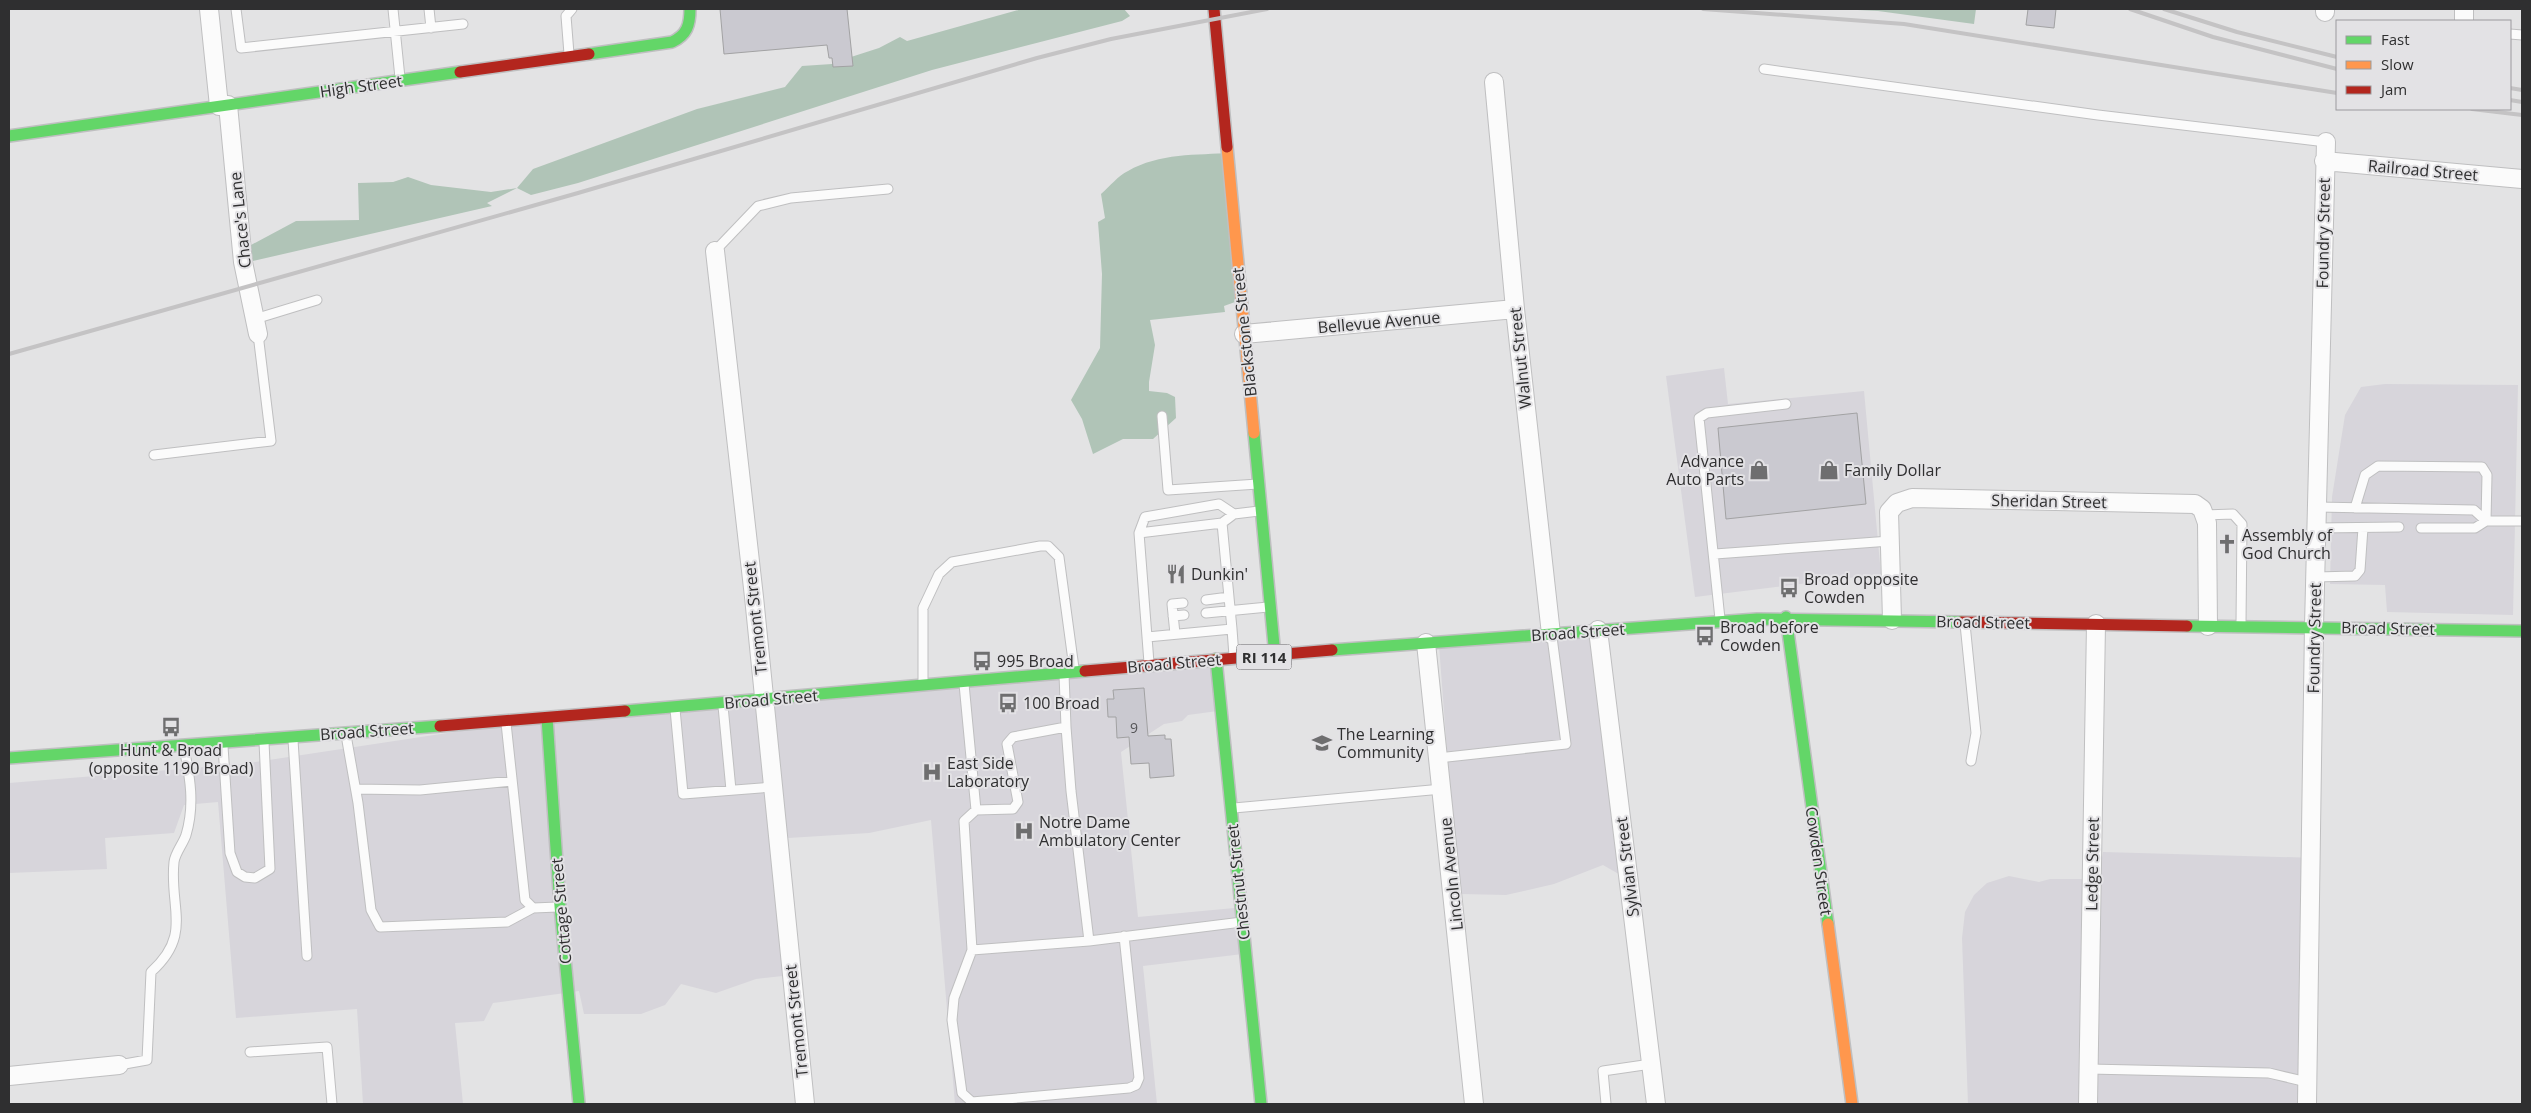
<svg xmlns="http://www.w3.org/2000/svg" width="2531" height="1113" font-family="'Open Sans',sans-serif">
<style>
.built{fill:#d7d5db}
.forest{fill:#b0c4b7}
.building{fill:#cac9d0;stroke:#a2a2a3}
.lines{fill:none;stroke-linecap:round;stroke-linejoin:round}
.lane-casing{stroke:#bfbfc0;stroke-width:11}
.street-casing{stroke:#bfbfc0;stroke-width:20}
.fast-casing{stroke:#bfbfc0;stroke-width:14}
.slow-casing{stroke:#bfbfc0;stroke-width:14}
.jam-casing{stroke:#bfbfc0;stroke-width:14}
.lane{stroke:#fbfbfb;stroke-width:9}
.street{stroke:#fbfbfb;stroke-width:18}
.fast{stroke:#63d668;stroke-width:11}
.slow{stroke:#ff974d;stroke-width:11}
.jam{stroke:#b3261e;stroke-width:11}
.rail{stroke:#c4c3c4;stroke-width:4}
.labels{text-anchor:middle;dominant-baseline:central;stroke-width:4;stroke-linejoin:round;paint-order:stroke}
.number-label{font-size:14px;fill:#565658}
.shield{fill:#e3e2e5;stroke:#656566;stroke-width:1}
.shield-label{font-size:15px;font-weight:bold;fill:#2f2f30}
.street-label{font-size:16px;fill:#2f2f30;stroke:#e3e2e5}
.poi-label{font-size:16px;fill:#2f2f30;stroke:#e3e2e5;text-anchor:start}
</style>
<rect width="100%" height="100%" fill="#e3e3e4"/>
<path class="built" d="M1724 368 1728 404 1864 391 1881 574 1695 597 1666 376Z
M2385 384 2518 385 2513 615 2387 612 2385 585 2330 584 2332 497 2345 415 2361 387Z
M1601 632 1636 884 1603 865 1554 884 1506 895 1462 894 1457 884 1439 645Z
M1221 661 1225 710 1188 715 1182 721 1164 724 1121 752 1138 917 1245 907 1251 953 1143 966 1157 1104H955L931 820 869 833 788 838 801 974 756 979 716 993 681 984 665 1005 641 1014H584L579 991 493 1003 484 1021 455 1023 463 1104H363L357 1009 236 1018 218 802 184 805 174 833 105 838 107 869 9 873V783L242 764 553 717Z
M2103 852 2318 858 2316 1104H1968L1962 938 1965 912 1974 895 1987 883 2009 876 2039 882 2050 879H2098Z"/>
<path class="forest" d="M1022 9H1124L1130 16 1122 21 932 70 578 183 531 195 517 188 487 203 492 206 253 261 251 245 296 221 359 220 358 183 393 182 408 177 431 185 491 192 517 188 533 169 697 109 785 87 802 66 847 63 851 57 879 48 900 37 907 41Z
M1837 9H1976L1974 24 1878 11Z
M1231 153 1246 298 1224 306 1225 312 1150 320 1155 345 1149 382V391L1167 393 1175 397 1176 418 1153 439H1123L1093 454 1082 419 1071 400 1100 348 1102 274 1098 222 1105 218 1101 194C1110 186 1118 176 1128 171 1159 153 1197 155 1231 153Z"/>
<path class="building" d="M720 9H847L853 66 833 67 832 58H829L827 45 724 54Z
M2028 9H2056L2054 28 2026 25Z
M1857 413 1866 504 1726 519 1718 428Z
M1144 688 1148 736 1165 735V739H1171L1174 776 1150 778 1149 763 1131 764 1129 737 1117 738 1116 717H1108L1107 699H1114L1113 690Z"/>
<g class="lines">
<defs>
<path id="lane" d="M236 9 241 48 463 24
M393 9 400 78
M429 9 431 28
M2510 34 2522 35
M569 54 566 16 572 9
M1764 69 2098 115 2326 142
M715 251 758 206 791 198 888 189
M255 319 317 300
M1162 416 1168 490 1258 484
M154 455 271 441 258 334
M2317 507 2474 510 2486 521H2522
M2355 508 2365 475 2378 466 2482 467 2487 475 2486 521 2475 528H2421
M2204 515 2233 514 2242 524 2241 623
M2317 528 2399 527
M1139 533 1222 523 1234 514 1259 511
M1715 554 1890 541
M2316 577 2355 576 2360 570 2363 528
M1206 600 1229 597
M1206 613 1268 607
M1173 616 1184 615
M1720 619 1699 418 1707 413 1786 404
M1965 624 1976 733 1971 761
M1232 629 1234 656
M1175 634 1172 604 1183 603
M1147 637 1232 629 1222 523
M1149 663 1139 533 1145 517 1219 504 1234 514
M1064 674 1066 727 1013 737 1007 744 1018 802 1013 809 976 810 964 821 972 950 1089 941 1242 922
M923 683V608L939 574 952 562 1040 546H1048L1059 557 1074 668
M964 684 976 810
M723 706 731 790
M675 709 683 794 773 787
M506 723 525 900 533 908 558 907
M1066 727 1071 791 1089 941
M346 735 358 803 371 910 380 927 507 922 533 908
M293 740 307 956
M223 746 230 853 237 872 245 877 255 878 270 869 264 742
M1438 758 1566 744 1552 637
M356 789 420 790 512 781
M1234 808 1442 789
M972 950 954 998 952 1020 962 1093 972 1102 1129 1088 1136 1085 1139 1078 1124 936
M250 1052 327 1047 332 1104
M119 1065 147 1060 151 972C193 934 169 908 174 862 175 853 183 844 186 835 195 805 190 777 184 748
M2089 1069 2269 1073 2307 1082
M1606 1104 1603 1071 1651 1064"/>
<path id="street" d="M209 9 219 106
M2464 9V21
M2325 12V9
M1494 82 1515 309 1551 634
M228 105 243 262 258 334
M2324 161 2522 179
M715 251 754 597 805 1104
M1244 334 1515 309
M1892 620 1889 512 1897 503 1912 498 2195 504 2202 509 2207 523 2208 626
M1598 630 1656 1104
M1426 643 1474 1104
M9 1076 119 1065
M2088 1104 2096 624
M2307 1104 2314 626 2326 142"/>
<path id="fast" d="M589 54 672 42C687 35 690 25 690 9
M9 136 460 72
M1254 433 1275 656
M1786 617 1828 924
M2187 626 2522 631
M1332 650 1757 619 1961 622
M1216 659 1261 1104
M625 711 1085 671
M547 718 560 906 579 1104
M9 758 440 726"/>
<path id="slow" d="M1227 147 1254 433
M1828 924 1852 1104"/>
<path id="jam" d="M1214 9 1227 147
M460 72 589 54
M1961 622 2187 626
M1085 671 1332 650
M440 726 625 711"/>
</defs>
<use href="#lane" class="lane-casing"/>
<use href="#street" class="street-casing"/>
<use href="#fast" class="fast-casing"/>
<use href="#slow" class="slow-casing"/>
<use href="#jam" class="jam-casing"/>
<use href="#lane" class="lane"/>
<use href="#street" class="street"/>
<use href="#fast" class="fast"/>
<use href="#slow" class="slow"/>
<use href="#jam" class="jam"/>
<path class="rail" d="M1703 9 1904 24 2337 93
M2130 9 2213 37 2337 69
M2164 9 2237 32 2337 57
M2510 88 2522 90
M2510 100 2522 102
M2472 109 2522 115
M9 354 578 193 1037 58 1111 39 1267 9"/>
</g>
<defs>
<symbol id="shop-bare" viewBox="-9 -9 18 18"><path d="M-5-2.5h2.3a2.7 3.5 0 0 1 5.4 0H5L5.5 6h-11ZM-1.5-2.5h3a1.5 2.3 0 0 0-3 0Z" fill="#6e6e6f" stroke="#e3e2e5" stroke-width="2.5" paint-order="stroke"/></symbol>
<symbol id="church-bare" viewBox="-9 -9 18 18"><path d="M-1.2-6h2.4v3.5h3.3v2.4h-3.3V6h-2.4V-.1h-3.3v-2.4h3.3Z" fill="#6e6e6f" stroke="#e3e2e5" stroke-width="2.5" paint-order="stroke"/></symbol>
<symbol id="restaurant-bare" viewBox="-9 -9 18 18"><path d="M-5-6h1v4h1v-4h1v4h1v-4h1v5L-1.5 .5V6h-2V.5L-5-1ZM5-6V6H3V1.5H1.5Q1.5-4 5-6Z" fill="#6e6e6f" stroke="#e3e2e5" stroke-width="2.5" paint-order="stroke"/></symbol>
<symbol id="bus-bare" viewBox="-9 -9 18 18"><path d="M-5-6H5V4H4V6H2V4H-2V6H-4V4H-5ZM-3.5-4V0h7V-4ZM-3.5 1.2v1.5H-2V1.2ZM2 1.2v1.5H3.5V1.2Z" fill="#6e6e6f" stroke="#e3e2e5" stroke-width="2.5" paint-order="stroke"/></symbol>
<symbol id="school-bare" viewBox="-9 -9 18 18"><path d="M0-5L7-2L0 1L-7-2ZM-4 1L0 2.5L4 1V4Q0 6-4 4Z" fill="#6e6e6f" stroke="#e3e2e5" stroke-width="2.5" paint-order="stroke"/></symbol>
<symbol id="hospital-bare" viewBox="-9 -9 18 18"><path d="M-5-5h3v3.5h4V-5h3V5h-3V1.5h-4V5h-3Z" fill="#6e6e6f" stroke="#e3e2e5" stroke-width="2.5" paint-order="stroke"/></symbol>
</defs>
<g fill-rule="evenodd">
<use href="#shop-bare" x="1745" y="456" width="28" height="28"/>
<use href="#shop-bare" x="1815" y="456" width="28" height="28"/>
<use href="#church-bare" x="2213" y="530" width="28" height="28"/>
<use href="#restaurant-bare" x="1162" y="560" width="28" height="28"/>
<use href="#bus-bare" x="1775" y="574" width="28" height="28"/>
<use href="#bus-bare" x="1691" y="622" width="28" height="28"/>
<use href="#bus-bare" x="968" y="647" width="28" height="28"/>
<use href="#bus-bare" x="994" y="689" width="28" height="28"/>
<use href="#bus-bare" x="157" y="713" width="28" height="28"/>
<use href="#school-bare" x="1308" y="729" width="28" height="28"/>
<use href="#hospital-bare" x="918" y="758" width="28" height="28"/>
<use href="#hospital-bare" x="1010" y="817" width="28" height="28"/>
</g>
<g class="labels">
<g class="number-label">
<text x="1134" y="727">9</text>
</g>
<rect class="shield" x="1236.5" y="644.5" width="55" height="25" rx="4"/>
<g class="shield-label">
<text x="1264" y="657">RI 114</text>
</g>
<g class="street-label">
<text transform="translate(361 86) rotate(-8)">High Street</text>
<text transform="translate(2423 170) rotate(5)">Railroad Street</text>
<text transform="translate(240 220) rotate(-96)">Chace's Lane</text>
<text transform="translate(2323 233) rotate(-89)">Foundry Street</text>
<text transform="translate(1379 322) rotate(-5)">Bellevue Avenue</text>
<text transform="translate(1244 332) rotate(-96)">Blackstone Street</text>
<text transform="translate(1520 358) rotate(-96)">Walnut Street</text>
<text transform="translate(2049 501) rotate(1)">Sheridan Street</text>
<text transform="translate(755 618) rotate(-96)">Tremont Street</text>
<text transform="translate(1983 622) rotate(1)">Broad Street</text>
<text transform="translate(2388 628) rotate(1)">Broad Street</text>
<text transform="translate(1578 632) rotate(-4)">Broad Street</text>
<text transform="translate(2314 638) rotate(-89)">Foundry Street</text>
<text transform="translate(1174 663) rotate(-5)">Broad Street</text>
<text transform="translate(771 699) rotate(-5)">Broad Street</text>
<text transform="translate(367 731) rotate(-4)">Broad Street</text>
<text transform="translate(1819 861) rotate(82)">Cowden Street</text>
<text transform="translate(2092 864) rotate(-89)">Ledge Street</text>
<text transform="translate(1627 867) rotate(-97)">Sylvian Street</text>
<text transform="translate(1451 874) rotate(-96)">Lincoln Avenue</text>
<text transform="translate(1238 882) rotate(-96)">Chestnut Street</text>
<text transform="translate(561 911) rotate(-95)">Cottage Street</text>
<text transform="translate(796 1021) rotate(-96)">Tremont Street</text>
</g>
<g class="poi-label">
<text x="1744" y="461" text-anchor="end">Advance<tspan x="1744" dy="18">Auto Parts</tspan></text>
<text x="1844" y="470">Family Dollar</text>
<text x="2242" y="535">Assembly of<tspan x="2242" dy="18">God Church</tspan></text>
<text x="1191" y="574">Dunkin'</text>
<text x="1804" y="579">Broad opposite<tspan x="1804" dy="18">Cowden</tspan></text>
<text x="1720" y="627">Broad before<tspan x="1720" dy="18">Cowden</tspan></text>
<text x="997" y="661">995 Broad</text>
<text x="1023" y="703">100 Broad</text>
<text x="1337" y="734">The Learning<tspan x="1337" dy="18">Community</tspan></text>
<text x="171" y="750" text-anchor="middle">Hunt &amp; Broad<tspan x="171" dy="18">(opposite 1190 Broad)</tspan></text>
<text x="947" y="763">East Side<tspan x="947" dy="18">Laboratory</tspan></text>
<text x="1039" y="822">Notre Dame<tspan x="1039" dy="18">Ambulatory Center</tspan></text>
</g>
</g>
<rect width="2531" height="1113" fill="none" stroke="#2f2f30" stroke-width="20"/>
<rect x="2336" y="20" width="175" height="90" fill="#e3e2e5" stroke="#9b9a9d"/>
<rect x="2346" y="36" width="25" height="8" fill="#63d668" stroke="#9b9a9d"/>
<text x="2381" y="45" font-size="15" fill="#2f2f30">Fast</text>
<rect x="2346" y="61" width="25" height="8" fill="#ff974d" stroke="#9b9a9d"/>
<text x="2381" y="70" font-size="15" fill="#2f2f30">Slow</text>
<rect x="2346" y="86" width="25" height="8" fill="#b3261e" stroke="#9b9a9d"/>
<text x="2381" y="95" font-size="15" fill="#2f2f30">Jam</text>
</svg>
